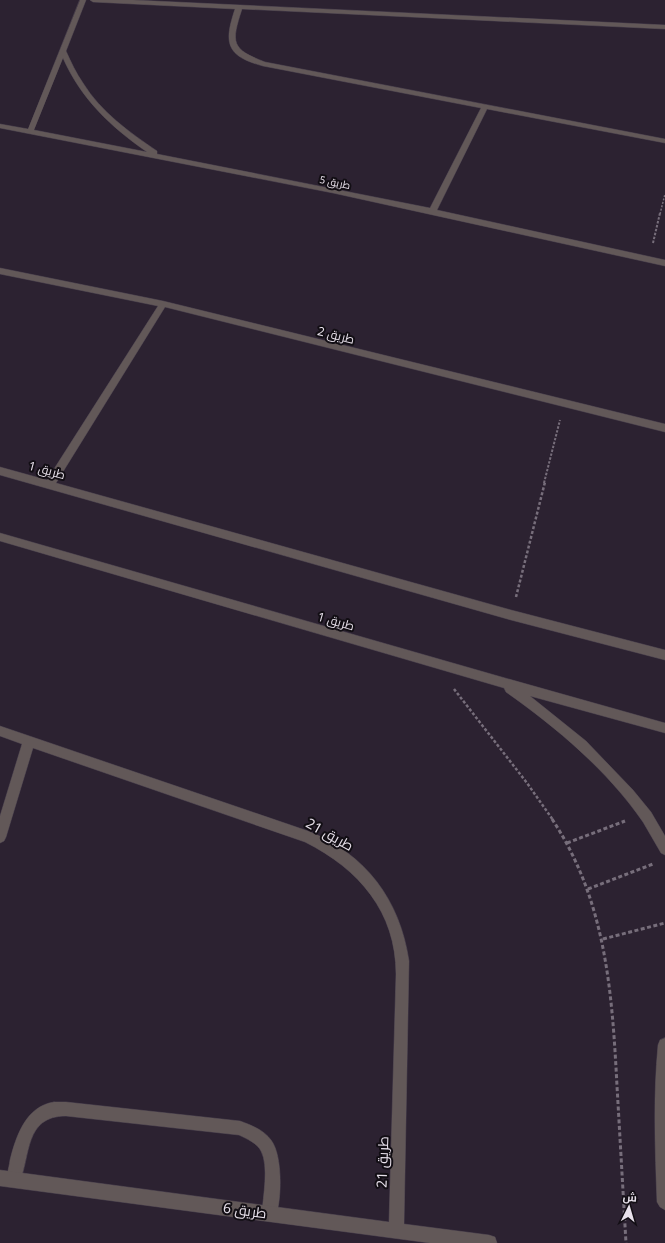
<svg xmlns="http://www.w3.org/2000/svg" width="665" height="1243" font-family="'Noto Sans',Cairo,sans-serif">
<style>
.lines{fill:none;stroke-linecap:round;stroke-linejoin:round}
.service-casing{stroke:#463d4b;stroke-width:1}
.minor-casing{stroke:#463d4b;stroke-width:1}
.path-far3{stroke:#776e7b;stroke-width:1.5;stroke-dasharray:2 1.5;stroke-linecap:butt}
.path-far2{stroke:#776e7b;stroke-width:2;stroke-dasharray:2.5 1.5;stroke-linecap:butt}
.path-far1{stroke:#776e7b;stroke-width:2.5;stroke-dasharray:3 2;stroke-linecap:butt}
.path{stroke:#776e7b;stroke-width:3;stroke-dasharray:4 2.5;stroke-linecap:butt}
.service{fill:#625858;fill-rule:evenodd}
.minor{fill:#625858;fill-rule:evenodd}
.labels{text-anchor:middle;dominant-baseline:central;stroke-width:4;stroke-linejoin:round;paint-order:stroke}
.far-street-label{font-size:10px;fill:#e8e1eb;stroke:#120e14}
.street-label{font-size:12px;fill:#e8e1eb;stroke:#120e14}
.near-street-label{font-size:14px;fill:#e8e1eb;stroke:#120e14}
</style>
<rect width="100%" height="100%" fill="#2c2231"/>
<g class="lines">
<defs>
<path id="service" d="M54 1102H66L240 1121C251 1125 264 1130 271 1140 283 1155 282 1202 275 1218L270 1221 265 1218 262 1213C263 1197 269 1166 261 1151 257 1143 247 1139 239 1135L66 1116C24 1116 31 1156 19 1184L14 1187 9 1184C5 1177 9 1169 10 1160 16 1136 26 1106 54 1102Z"/>
<path id="minor" d="M80 0H86L66 51C71 62 76 73 83 83 101 112 129 132 157 151V154L430 208 481 108 263 66C225 56 224 42 235 9L93 2 90 0H133L665 25V29L242 9C231 43 231 49 265 62L665 139V143L487 109 437 210 665 260V266L333 193 0 128V124L28 129ZM63 58C81 99 111 127 147 152L34 130Z
M0 268 163 301 665 424V432L165 307 56 483 511 610 665 650V660L511 620 0 475V467L47 480 158 306 0 274Z
M0 533 498 676 665 723V733L530 696 586 741 633 790 651 812 665 836V855L661 853C655 843 649 832 643 822 607 770 557 728 506 692L504 688 0 541Z
M0 726 308 831C366 854 400 900 409 961L404 1224 489 1235 495 1237 497 1243H430L0 1186V1170L389 1222 396 974C396 912 359 869 305 842L33 748 6 837 4 841 0 843V816L22 744 0 736Z
M665 1038V1210L660 1207 657 1202C655 1149 653 1097 658 1045L660 1040Z"/>
</defs>
<use href="#service" class="service-casing"/>
<use href="#minor" class="minor-casing"/>
<path class="path-far3" d="M660 214 665 194"/>
<path class="path-far2" d="M653 243 660 213
M544 483 560 420"/>
<path class="path-far1" d="M516 597 545 482
M454 689 527 783 553 820"/>
<path class="path" d="M552 819C606 901 612 991 617 1086 620 1138 623 1191 626 1243
M567 843 625 821
M588 889 653 864
M603 939 665 923"/>
<use href="#service" class="service"/>
<use href="#minor" class="minor"/>
</g>
<g class="labels">
<g class="far-street-label">
<text transform="translate(335 182) rotate(12)">طريق 5</text>
</g>
<g class="street-label">
<text transform="translate(336 335) rotate(14)">طريق 2</text>
<text transform="translate(47 470) rotate(15)">طريق 1</text>
<text transform="translate(336 621) rotate(16)">طريق 1</text>
</g>
<g class="near-street-label">
<text transform="translate(330 834) rotate(29)">طريق 21</text>
<text transform="translate(382 1162) rotate(-88)">طريق 21</text>
<text transform="translate(245 1210) rotate(8)">طريق 6</text>
</g>
</g>
<g transform="translate(629 1207) rotate(5)" stroke="#120e14" stroke-width="3" paint-order="stroke">
<path d="M0-3L7 15L0 10L-7 15Z" fill="#e8e1eb"/>
<text y="-6" font-size="11" font-weight="bold" text-anchor="middle" fill="#e8e1eb">ش</text>
</g>
</svg>
